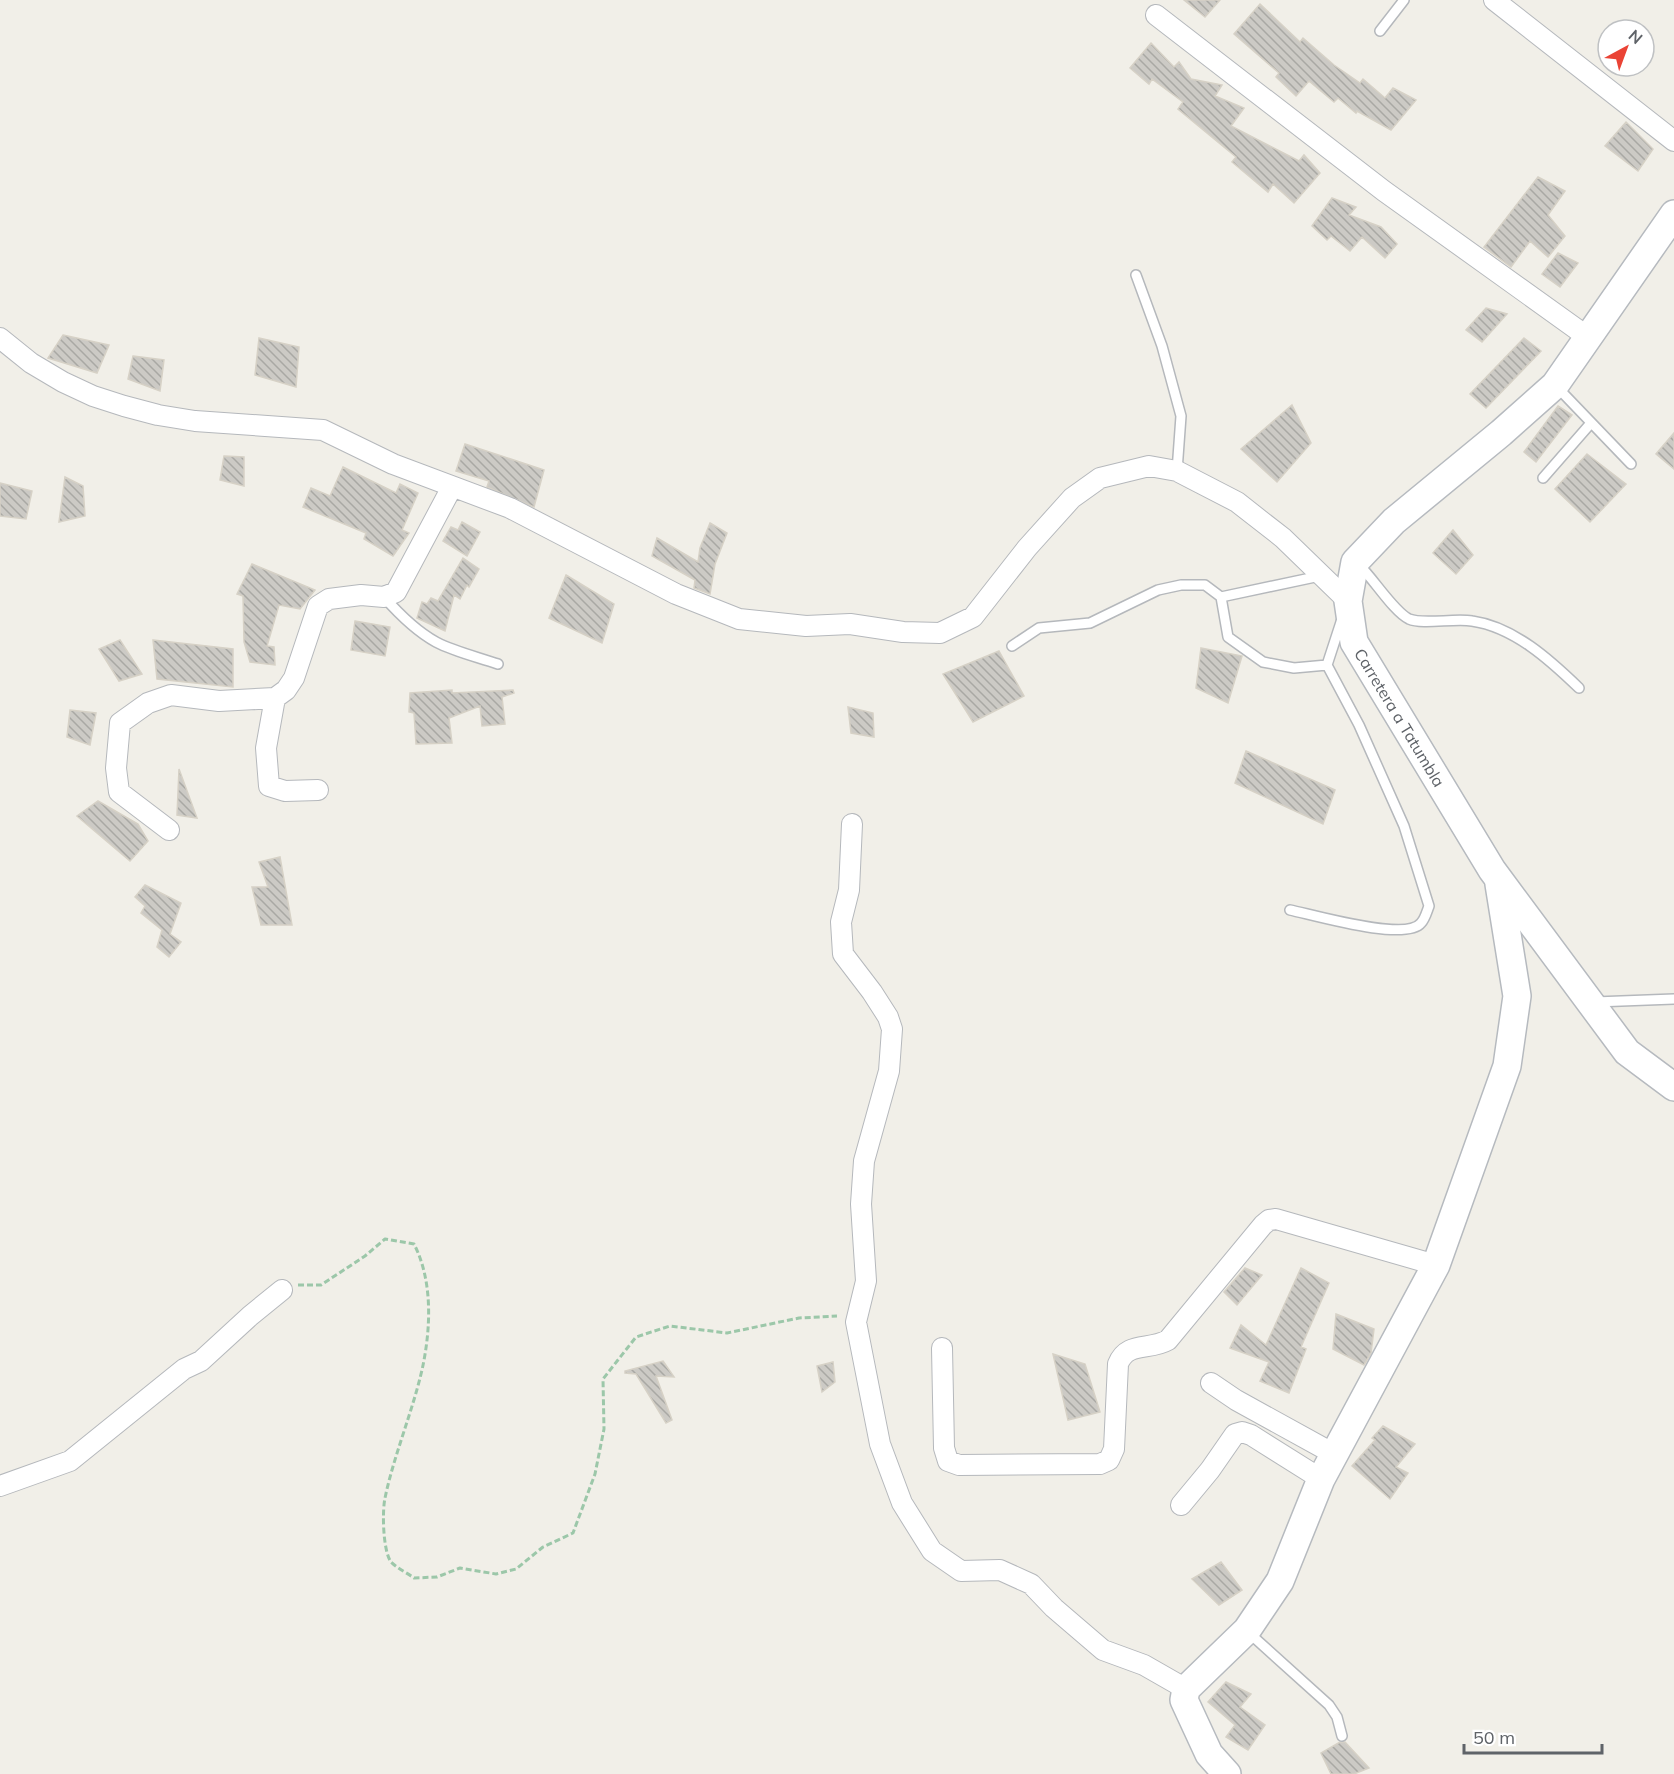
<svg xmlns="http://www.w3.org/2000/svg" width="1674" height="1774" font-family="Mulish,sans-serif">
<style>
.building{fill:url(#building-back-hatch);stroke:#d6d1c6;stroke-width:1.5}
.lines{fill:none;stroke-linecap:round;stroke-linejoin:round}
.lane-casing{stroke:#b5b8bc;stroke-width:12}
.street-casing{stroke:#b5b8bc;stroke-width:22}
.secondary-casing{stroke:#b6babf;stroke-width:30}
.path{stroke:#9cc7a9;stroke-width:3;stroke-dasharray:6 3;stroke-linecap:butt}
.lane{stroke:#fff;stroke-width:9}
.street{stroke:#fff;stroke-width:20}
.secondary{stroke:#fff;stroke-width:27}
.labels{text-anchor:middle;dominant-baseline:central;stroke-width:6;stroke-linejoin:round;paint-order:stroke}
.street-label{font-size:16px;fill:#5f6368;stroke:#fff}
</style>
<defs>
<pattern id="building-back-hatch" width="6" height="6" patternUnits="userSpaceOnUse" patternTransform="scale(1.5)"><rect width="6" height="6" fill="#cccac5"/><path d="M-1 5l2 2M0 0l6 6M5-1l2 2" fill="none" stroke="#a9a8a4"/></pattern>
</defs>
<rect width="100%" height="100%" fill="#f1efe8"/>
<path class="building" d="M1184 0H1220L1205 17Z
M1260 4 1300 42 1303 38 1334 65 1360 83 1363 79 1385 98 1393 88 1416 100 1391 130 1357 111 1356 113 1338 98 1334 102 1309 81 1296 96 1276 77 1279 73 1234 34Z
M1151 43 1174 67 1179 62 1191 79 1222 85 1215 96 1244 108 1231 126 1299 161 1304 155 1320 173 1294 203 1273 184 1268 192 1232 162 1236 157 1178 109 1183 102 1152 79 1149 84 1130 68Z
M1626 122 1653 149 1638 171 1605 146Z
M1538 177 1565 191 1548 215 1565 236 1548 257 1530 241 1511 267 1484 247Z
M1332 198 1356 207 1349 215 1381 227 1397 244 1385 258 1362 237 1350 251 1331 236 1327 240 1312 226Z
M1558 253 1578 263 1560 287 1542 274Z
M1486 308 1507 314 1482 342 1466 330Z
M63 335 109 345 97 373 48 358Z
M259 338 299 347 296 387 255 375Z
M1524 338 1541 351 1486 408 1470 394Z
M133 356 164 360 160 391 128 379Z
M1292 405 1311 443 1277 482 1241 449Z
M1558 406 1572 415 1536 462 1524 452Z
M1674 433V469L1656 454Z
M465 444 544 470 534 507 487 487 489 481 456 471Z
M1587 454 1626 484 1590 522 1555 489Z
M224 456 244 457V486L220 480Z
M343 467 396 493 400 484 418 493 402 530 409 533 393 556 364 539 366 533 303 507 311 488 330 496Z
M65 477 83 486 85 516 59 522Z
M0 483 32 491 26 519 0 516Z
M462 522 480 532 467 556 443 541 451 527 458 530Z
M710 523 727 533 715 564 710 594 694 588 695 580 652 556 657 538 698 562 700 548Z
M1453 530 1473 555 1456 574 1433 553Z
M463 558 479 569 469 587 467 585 460 599 454 595 445 631 417 618 422 602 427 604 431 598 438 601Z
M252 564 315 590 300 609 279 605 267 646 274 647 275 665 250 662 244 642 243 596 237 594Z
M566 575 614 604 602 643 549 618Z
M355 621 390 627 385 656 351 650Z
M120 640 142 674 119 681 99 649Z
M153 640 233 649V687L157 679Z
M1201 648 1242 656 1228 703 1196 688Z
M999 651 1024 696 973 722 943 674Z
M452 690V693L513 690 514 693 502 697 505 724 482 726 480 706 449 718 452 743 416 744 414 713 409 712 410 693Z
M848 707 873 713 874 737 851 733Z
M70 710 96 713 90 745 67 737Z
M1246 751 1335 790 1323 824 1235 783Z
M179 769 197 818 177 815Z
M98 801 138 824 148 841 130 861 77 816Z
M280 857 292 925H261L252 887H268L259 862Z
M145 885 181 903 170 934 181 942 169 957 157 947 162 930 141 913 145 906 135 897Z
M1245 1268 1262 1275 1237 1305 1224 1292Z
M1301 1268 1329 1283 1301 1347 1306 1349 1289 1393 1260 1381 1269 1362 1230 1348 1241 1325 1266 1345Z
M1336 1314 1374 1329 1371 1353 1364 1365 1333 1349Z
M1053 1354 1085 1364 1100 1412 1068 1420Z
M663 1361 674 1377 656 1376 672 1420 666 1423 636 1374 625 1373V1371Z
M833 1362 835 1382 822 1392 817 1366Z
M1383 1426 1415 1444 1396 1467 1408 1473 1390 1499 1352 1466 1375 1440 1372 1438Z
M1221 1562 1242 1590 1219 1605 1192 1579Z
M1226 1682 1251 1694 1240 1707 1265 1725 1248 1750 1226 1737 1235 1725 1208 1702Z
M1340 1742H1345L1369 1768 1354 1774H1331L1321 1753Z"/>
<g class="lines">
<defs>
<path id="lane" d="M1380 31 1404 0
M1136 275 1162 346 1181 416 1177 471
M1557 387 1631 464
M1543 478 1591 423
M1359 565C1373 578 1394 612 1409 619 1423 625 1454 618 1472 621 1514 627 1550 660 1579 688
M384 597C399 614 416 631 436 642 455 652 478 657 498 664
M1221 597 1228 637 1263 662 1294 668 1327 665
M1012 646 1039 628 1090 623 1158 590 1181 585H1205L1221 597 1320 576
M1290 910C1314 915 1406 942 1421 923 1425 919 1427 911 1429 906L1404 826 1359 725 1327 665 1342 619
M1595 1002 1674 999
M1248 1632 1329 1705 1337 1717 1342 1736"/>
<path id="street" d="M1494 0 1674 141
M1156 15 1384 191 1589 338
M0 338 31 363 63 382 93 396 124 406 158 415 195 421 323 430 393 464 510 508 676 594 739 619 806 626 850 624 903 632 940 633 973 617 1027 548 1072 498 1100 478 1149 466 1177 471 1237 502 1283 538 1348 601
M318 790 285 791 269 786 266 748 275 698 286 690 294 678 318 606 329 599 361 595 384 597 396 592 452 487
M852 824 849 890 841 922 843 954 872 992 888 1017 892 1029 889 1071 864 1161 861 1204 866 1281 856 1322 880 1444 902 1503 932 1551 961 1571 1000 1570 1031 1584 1054 1608 1103 1650 1144 1665 1186 1689
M169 830 119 792 116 768 120 723 148 703 171 695 219 701 275 698
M942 1348 944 1448 948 1461 959 1465 1100 1464 1109 1460 1114 1449 1118 1364C1127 1341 1149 1351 1168 1340L1263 1225 1269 1220 1276 1219 1436 1265
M1211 1383 1236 1400 1334 1454
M0 1486 70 1461 184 1369 201 1361 250 1316 282 1290
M1181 1505 1210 1470 1235 1434 1242 1432 1251 1435 1321 1479"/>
<g id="secondary">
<path id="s1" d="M1674 214 1555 385 1501 433 1394 521 1355 562 1348 601 1354 642 1492 870 1627 1052 1674 1087"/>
<path d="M1227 1774 1209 1754 1184 1700 1186 1689 1247 1630 1280 1581 1321 1479 1436 1265 1507 1066 1517 996 1499 884"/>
</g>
</defs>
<use href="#lane" class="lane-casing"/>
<use href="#street" class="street-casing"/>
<use href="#secondary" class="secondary-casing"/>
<path class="path" d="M298 1285H321L365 1256 385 1239 414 1244C433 1281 431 1329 422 1370 412 1413 394 1455 385 1498 382 1512 383 1551 391 1562 397 1568 407 1573 414 1578L437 1577 460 1568 496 1574 516 1569 543 1547 573 1533 595 1474 604 1429 603 1379 636 1337 670 1326 727 1333 799 1318 837 1316"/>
<use href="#lane" class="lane"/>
<use href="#street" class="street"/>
<use href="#secondary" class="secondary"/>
</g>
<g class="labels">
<g class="street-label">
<text stroke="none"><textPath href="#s1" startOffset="645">Carretera a Tatumbla</textPath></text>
</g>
</g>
<g transform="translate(1626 48) rotate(41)"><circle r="28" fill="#ffffff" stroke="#bfc1c3" stroke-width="1.5"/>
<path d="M0-4.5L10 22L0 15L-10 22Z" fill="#ea4335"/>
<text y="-9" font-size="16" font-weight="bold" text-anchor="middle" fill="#5f6368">N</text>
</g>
<path d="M1464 1744v9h138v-9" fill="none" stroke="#5f6368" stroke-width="3"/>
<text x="1473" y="1744" font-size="18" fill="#5f6368" stroke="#ffffff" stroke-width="4.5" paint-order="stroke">50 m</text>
</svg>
